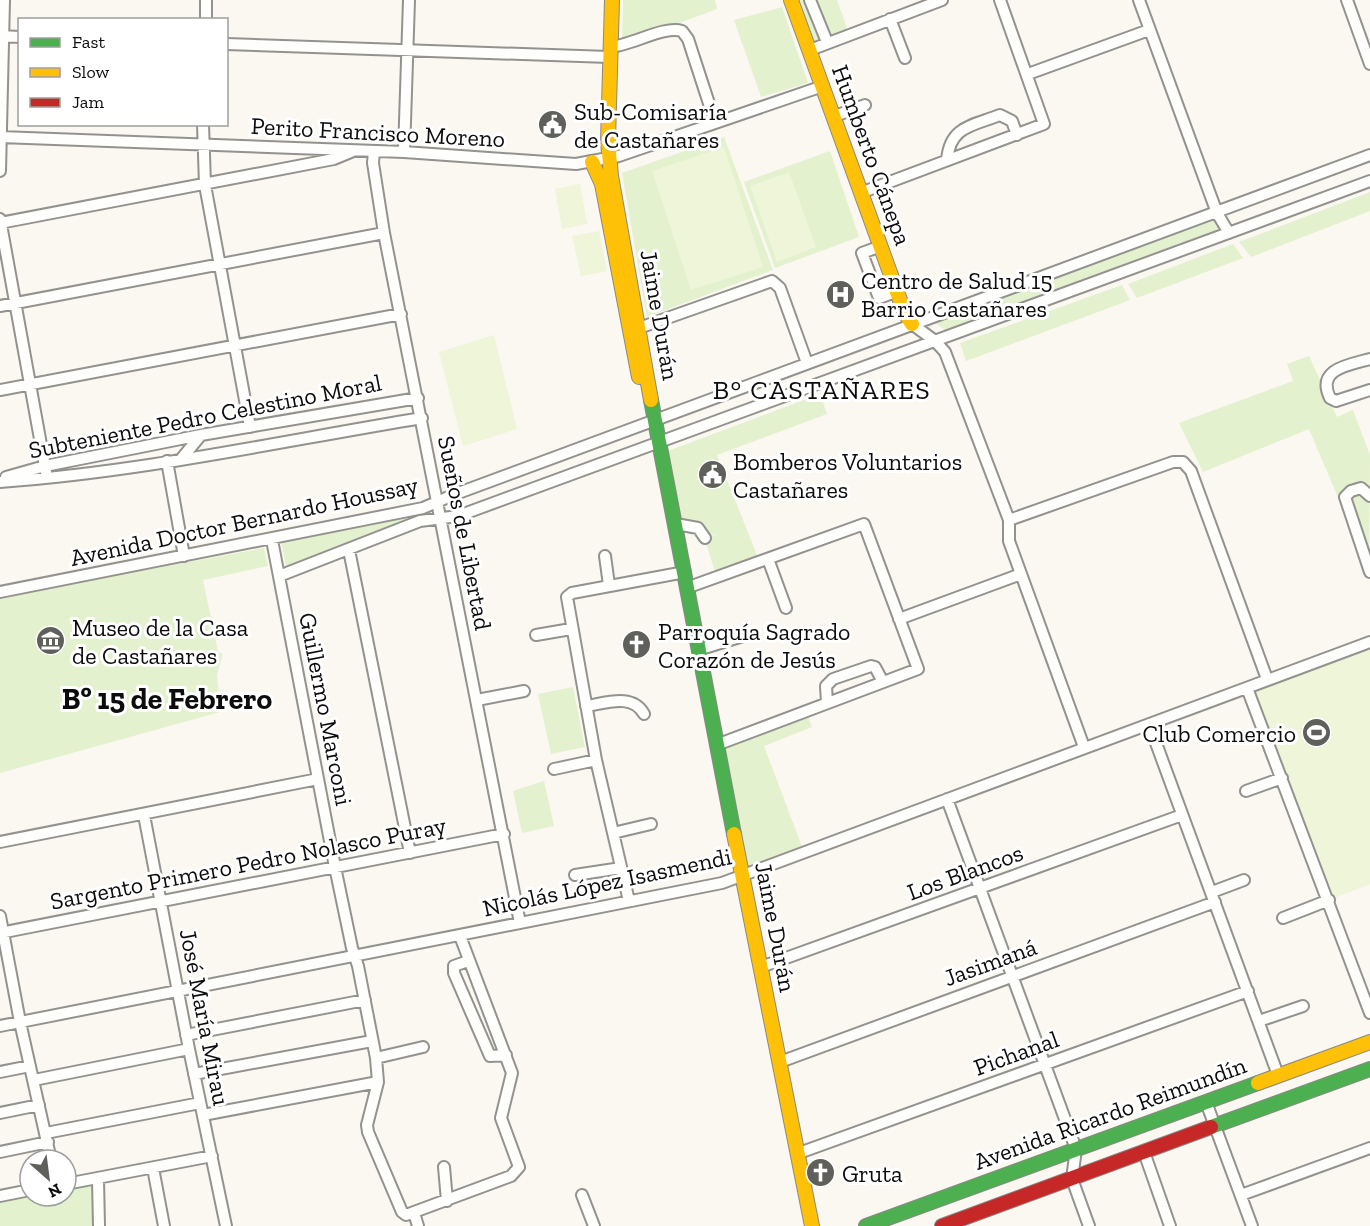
<svg xmlns="http://www.w3.org/2000/svg" width="1370" height="1226" font-family="'Zilla Slab',serif">
<style>
.green{fill:#e3f1ce}
.pitch{fill:#eef5d8}
.lines{fill:none;stroke-linecap:round;stroke-linejoin:round}
.street-casing{stroke:#93928f;stroke-width:14}
.fast-casing{stroke:#8a8985;stroke-width:16}
.slow-casing{stroke:#8a8985;stroke-width:16}
.jam-casing{stroke:#8a8985;stroke-width:16}
.street{stroke:#fefefd;stroke-width:10}
.fast{stroke:#4caf50;stroke-width:14}
.slow{stroke:#ffc107;stroke-width:14}
.jam{stroke:#c62828;stroke-width:14}
.labels{text-anchor:middle;dominant-baseline:central;stroke-width:6;stroke-linejoin:round;paint-order:stroke}
.poi-label{font-size:24px;fill:#0c0c0c;stroke:#fff;text-anchor:start}
.street-label{font-size:24px;fill:#0c0c0c;stroke:#fff}
.quarter-label{font-size:27px;letter-spacing:1.5px;fill:#0c0c0c;stroke:#fff}
.district-label{font-size:30px;font-weight:bold;fill:#0c0c0c;stroke:#fff}
</style>
<rect width="100%" height="100%" fill="#faf8f0"/>
<path class="green" d="M623 0H715L717 9 622 44Z
M800 0H837L848 31 815 43Z
M782 7 808 83 761 97 734 20Z
M724 137 773 270 647 317 622 173Z
M830 151 859 237 775 268 744 182Z
M1370 192V211L1251 257 1239 242Z
M1217 213 1227 233 952 335 930 319Z
M1233 244 1243 258 1137 298 1128 284Z
M1122 285 1130 300 966 361 960 343Z
M1309 356 1337 417 1353 410 1370 455 1369 570 1309 429 1203 472 1179 423 1293 381 1287 364Z
M820 394 827 414 717 455 759 560 717 578 705 540 718 533 705 538 698 528 676 524 665 452Z
M410 515 408 521 286 567 281 541Z
M264 548 268 566 203 580 218 652 223 654 217 675 220 712 0 773V597Z
M573 687 585 747 551 754 538 694Z
M806 711 812 727 764 746 804 852 743 875 719 747Z
M544 781 554 826 522 833 513 791Z
M98 1180 99 1226H0V1196L30 1191V1196H66V1185Z"/>
<path class="pitch" d="M724 147 763 267 691 290 652 171Z
M789 172 816 247 777 262 750 186Z
M580 184 587 224 562 229 555 189Z
M599 231 607 271 581 276 572 236Z
M494 335 517 429 463 446 439 352Z
M1370 645V884L1329 900 1247 688Z"/>
<g class="lines">
<defs>
<path id="street" d="M810 0 827 42
M1139 0 1217 213 1229 233
M1347 0 1370 64
M890 19 905 58
M206 20V0
M0 36 20 37
M226 44 609 57
M610 47C630 46 665 25 682 31L688 39 715 122
M810 50 942 0
M1028 74 1149 30
M835 116 865 105
M203 124 205 185 250 427
M0 137 404 152 576 164 619 156 823 86
M374 151 373 163 384 233 520 923
M404 152 409 0
M947 160C950 126 972 126 1000 115L1012 121 1017 135
M0 171 4 0
M863 192 1044 124 1000 0
M0 219 46 472
M0 223 334 159 351 152
M881 246 862 253 879 298 898 291
M0 306 384 233
M912 324 935 341 945 352 1009 520V541L1084 747
M639 328 772 281 780 288 807 363
M1370 359C1348 365 1316 369 1330 398L1336 401 1370 390
M0 390 401 314
M182 458 201 435
M167 461 184 556
M6 477 45 466 201 435 418 398
M0 482C141 472 282 441 422 418
M1370 496 1361 488 1351 491 1345 497 1370 572
M1009 520 1173 462H1183L1191 471 1267 679
M676 524 698 528 705 538
M272 540 335 867 352 948 358 966 376 1058 378 1082 367 1125 368 1132 402 1212 406 1215 511 1176 519 1167 501 1118 512 1073 460 936
M349 550 410 853
M605 556 609 585
M768 559 786 608
M279 576 420 521 458 516 1370 181
M689 587 864 524 918 669 719 744
M0 592 423 508 453 495 1370 155
M899 619 1021 574
M536 635 571 629
M698 650 743 636
M1247 688 1370 1013
M477 700 524 691
M827 703 826 686 833 679 871 666 875 667 883 682
M586 706C606 703 633 693 644 714
M1149 724 1278 1075
M554 769 596 760
M1246 791 1282 778
M947 799 1076 1149 1072 1179 1089 1226
M144 815 189 1049 226 1226
M613 833 651 824
M0 842 318 779
M575 875 621 868
M1212 892 1244 880
M629 901 596 760 567 597 572 593 685 572
M0 916 20 1022 51 1160
M1283 918 1329 900
M0 933 504 834
M468 961 454 966V973L490 1056 506 1055
M761 967 1182 815
M1259 1021 1303 1006
M0 1026 722 883 1370 642
M186 1035 365 1000
M376 1058 423 1047
M780 1062 1215 902
M0 1072 30 1066
M194 1074 372 1041
M34 1080 189 1049
M1206 1102 1252 1226
M0 1113 39 1105
M203 1115 378 1082
M46 1133 200 1103
M0 1152 48 1142
M1144 1152 1170 1226
M799 1153 1248 991
M444 1167 447 1201
M153 1168 164 1226
M98 1180 99 1226
M66 1184 212 1156
M582 1195 594 1226
M1241 1195 1370 1148
M0 1196 30 1190
M414 1213 418 1226"/>
<path id="fast" d="M651 400 734 834
M1211 1127 1370 1069
M866 1226 1258 1083"/>
<path id="slow" d="M612 0 608 141 611 176 651 400
M791 0 904 311 912 324
M592 162 602 184 639 377
M734 834 812 1226
M1258 1083 1370 1042"/>
<path id="jam" d="M942 1226 1211 1127"/>
</defs>
<use href="#street" class="street-casing"/>
<use href="#fast" class="fast-casing"/>
<use href="#slow" class="slow-casing"/>
<use href="#jam" class="jam-casing"/>
<use href="#street" class="street"/>
<use href="#fast" class="fast"/>
<use href="#slow" class="slow"/>
<use href="#jam" class="jam"/>
</g>
<defs>
<symbol id="civic-disc" viewBox="-11 -11 22 22"><circle r="9.5" fill="#5f5f5c" stroke="#fff"/><path d="M-.6-6.5H3V-4.5H.6V-3L4-1V1h2V6H-6V1h2V-1L-.6-3ZM-1.2 2.5V6h2.4V2.5Z" fill="#fff"/></symbol>
<symbol id="hospital-disc" viewBox="-11 -11 22 22"><circle r="9.5" fill="#5f5f5c" stroke="#fff"/><path d="M-5-5h3v3.5h4V-5h3V5h-3V1.5h-4V5h-3Z" fill="#fff"/></symbol>
<symbol id="museum-disc" viewBox="-11 -11 22 22"><circle r="9.5" fill="#5f5f5c" stroke="#fff"/><path d="M0-6L6-3V-2H-6V-3ZM-5-1h2V3h-2ZM-1-1h2V3h-2ZM3-1h2V3H3ZM-6 4H6V6H-6Z" fill="#fff"/></symbol>
<symbol id="church-disc" viewBox="-11 -11 22 22"><circle r="9.5" fill="#5f5f5c" stroke="#fff"/><path d="M-1.2-6h2.4v3.5h3.3v2.4h-3.3V6h-2.4V-.1h-3.3v-2.4h3.3Z" fill="#fff"/></symbol>
<symbol id="stadium-disc" viewBox="-11 -11 22 22"><circle r="9.5" fill="#5f5f5c" stroke="#fff"/><path d="M0-5a6.5 5 0 1 0 0 10a6.5 5 0 1 0 0-10ZM-3.5-1.8h7v3.6h-7Z" fill="#fff"/></symbol>
</defs>
<g fill-rule="evenodd">
<use href="#civic-disc" x="536" y="108" width="33" height="33"/>
<use href="#hospital-disc" x="824" y="278" width="33" height="33"/>
<use href="#civic-disc" x="696" y="458" width="33" height="33"/>
<use href="#museum-disc" x="34" y="624" width="33" height="33"/>
<use href="#church-disc" x="620" y="628" width="33" height="33"/>
<use href="#stadium-disc" x="1300" y="716" width="33" height="33"/>
<use href="#church-disc" x="804" y="1156" width="33" height="33"/>
</g>
<g class="labels">
<g class="poi-label">
<text x="574" y="111">Sub-Comisaría<tspan x="574" dy="28">de Castañares</tspan></text>
<text x="861" y="280">Centro de Salud 15<tspan x="861" dy="28">Barrio Castañares</tspan></text>
<text x="733" y="461">Bomberos Voluntarios<tspan x="733" dy="28">Castañares</tspan></text>
<text x="72" y="627">Museo de la Casa<tspan x="72" dy="28">de Castañares</tspan></text>
<text x="658" y="631">Parroquía Sagrado<tspan x="658" dy="28">Corazón de Jesús</tspan></text>
<text x="1296" y="733" text-anchor="end">Club Comercio</text>
<text x="842" y="1173">Gruta</text>
</g>
<g class="street-label">
<text transform="translate(378 132) rotate(3)">Perito Francisco Moreno</text>
<text transform="translate(872 155) rotate(70)">Humberto Cánepa</text>
<text transform="translate(660 315) rotate(80)">Jaime Durán</text>
<text transform="translate(205 416) rotate(-11)">Subteniente Pedro Celestino Moral</text>
<text transform="translate(244 521) rotate(-12)">Avenida Doctor Bernardo Houssay</text>
<text transform="translate(465 533) rotate(79)">Sueños de Libertad</text>
<text transform="translate(326 709) rotate(79)">Guillermo Marconi</text>
<text transform="translate(248 863) rotate(-11)">Sargento Primero Pedro Nolasco Puray</text>
<text transform="translate(965 872) rotate(-20)">Los Blancos</text>
<text transform="translate(607 882) rotate(-12)">Nicolás López Isasmendi</text>
<text transform="translate(776 927) rotate(79)">Jaime Durán</text>
<text transform="translate(990 962) rotate(-20)">Jasimaná</text>
<text transform="translate(205 1017) rotate(79)">José María Mirau</text>
<text transform="translate(1016 1053) rotate(-20)">Pichanal</text>
<text transform="translate(1110 1113) rotate(-20)">Avenida Ricardo Reimundín</text>
</g>
<g class="quarter-label">
<text x="822" y="390">B° CASTAÑARES</text>
</g>
<g class="district-label">
<text x="167" y="699">Bº 15 de Febrero</text>
</g>
</g>
<rect x="18" y="18" width="210" height="108" fill="#ffffff" stroke="#9e9e9e" stroke-width="1.5"/>
<rect x="30" y="38" width="30" height="9" fill="#4caf50" stroke="#9e9e9e" stroke-width="1.5"/>
<text x="72" y="48" font-size="18" fill="#0c0c0c">Fast</text>
<rect x="30" y="68" width="30" height="9" fill="#ffc107" stroke="#9e9e9e" stroke-width="1.5"/>
<text x="72" y="78" font-size="18" fill="#0c0c0c">Slow</text>
<rect x="30" y="98" width="30" height="9" fill="#c62828" stroke="#9e9e9e" stroke-width="1.5"/>
<text x="72" y="108" font-size="18" fill="#0c0c0c">Jam</text>
<g transform="translate(48 1178) rotate(152)"><circle r="28" fill="#ffffff" stroke="#9e9e9e" stroke-width="1.5"/>
<path d="M0-4.5L10 22L0 15L-10 22Z" fill="#5f5f5c"/>
<text y="-9" font-size="16" font-weight="bold" text-anchor="middle" fill="#0c0c0c">N</text>
</g>
</svg>
